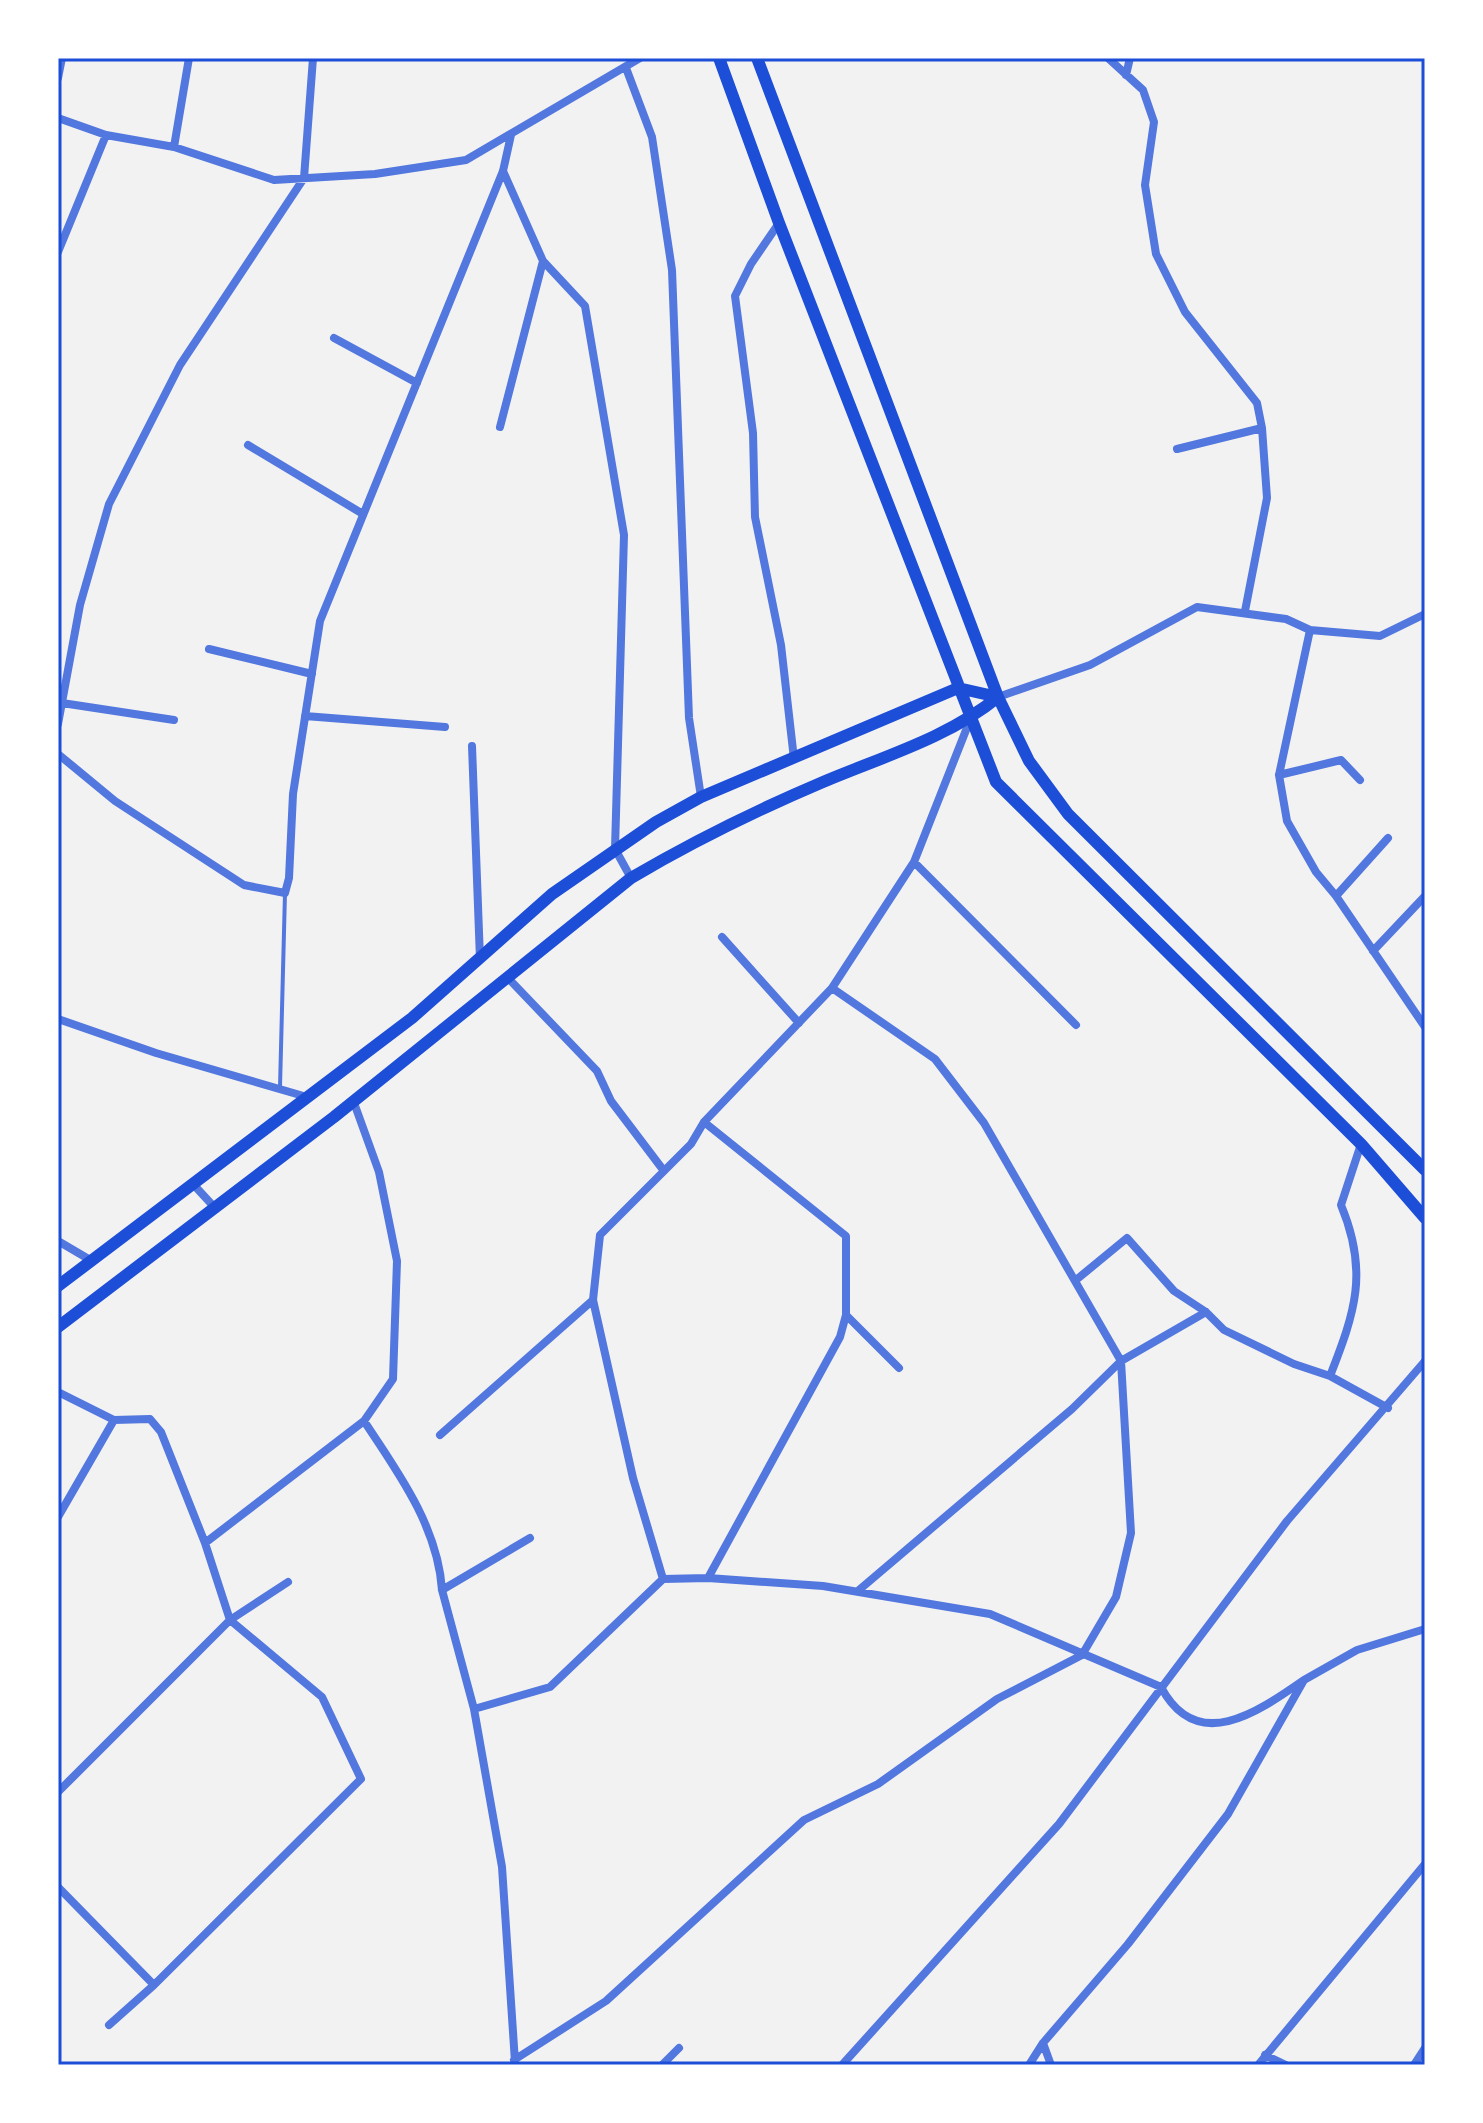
<svg xmlns="http://www.w3.org/2000/svg" width="1483" height="2123" font-family="Inter,sans-serif">
<style>
.lines{fill:none;stroke-linecap:round;stroke-linejoin:round}
.service{stroke:#5277de;stroke-width:4}
.minor{stroke:#5277de;stroke-width:8}
.secondary{stroke:#1d4ed8;stroke-width:12}
.neatline{fill:none;stroke:#1d4ed8;stroke-width:3}
</style>
<rect width="100%" height="100%" fill="#f2f2f2"/>
<g class="lines">
<path class="service" d="M280 1087 285 893"/>
<path class="minor" d="M1108 58 1143 90 1154 122 1145 185 1156 254 1185 312 1257 403 1262 428 1267 498 1245 611
M626 68 652 137 672 270 689 718 701 797
M1126 75 1130 58
M58 78 62 58
M58 118 106 135 174 147 274 180 375 174 466 160 640 58
M174 147 189 58
M503 171 543 261 585 306 624 535 615 849 631 878
M779 223 751 264 735 296 753 433 755 517 781 645 794 759
M58 252 106 135
M334 338 417 383
M500 427 543 261
M248 445 363 514
M1177 449 1262 428
M1310 630 1279 775 1287 821 1316 872 1336 896 1425 1027
M209 649 312 674
M998 697 1090 665 1197 607 1286 619 1310 630 1380 636 1425 614
M62 703 174 720
M305 716 445 727
M970 720 914 862 832 988 935 1059 984 1123 1121 1361 1131 1533 1116 1597 1082 1655
M58 724 80 605 109 504 180 365 304 178 313 58
M472 746 480 959
M58 754 115 801 244 885 285 893 289 878 293 794 320 621 503 171 511 135
M1279 775 1341 760 1360 780
M914 862 1076 1025
M1336 896 1388 838
M722 937 799 1023
M1373 951 1425 896
M507 977 597 1071 611 1101 664 1171
M58 1019 156 1053 307 1097
M193 1184 216 1209
M58 1241 92 1261
M1076 1280 1127 1238 1174 1291 1206 1312 1224 1330 1294 1364 1330 1376 1388 1408
M846 1315 899 1368
M1330 1376C1355 1312 1369 1272 1341 1205L1361 1144
M58 1392 114 1420
M364 1421C398 1472 438 1527 442 1590L474 1709 502 1867 515 2062
M440 1435 593 1300
M58 1517 114 1420 150 1419 161 1432 205 1543 364 1421 393 1379 397 1261 379 1172 353 1100
M205 1543 230 1620
M708 1578 823 1586 990 1614 1161 1687C1197 1755 1258 1712 1304 1680
M663 1579 708 1578 840 1337 846 1315V1236L704 1122
M442 1590 530 1538
M859 1590 1072 1409 1121 1361 1206 1312
M474 1709 550 1687 663 1579 633 1478 593 1300 600 1235 691 1144 704 1122 832 988
M58 1792 230 1620 288 1582
M58 1887 154 1985
M109 2025 154 1985 361 1779 322 1697 230 1620
M1043 2043 1051 2065
M1265 2055 1286 2065
M514 2060 606 2001 804 1820 878 1784 997 1699 1082 1655
M662 2065 679 2048
M842 2065 1059 1824 1287 1521 1425 1361
M1029 2065 1043 2043 1128 1944 1228 1814 1304 1680 1357 1650 1425 1629
M1258 2065 1425 1864
M1414 2065 1425 2048"/>
<path class="secondary" d="M719 58 779 223 996 782 1361 1144 1425 1218
M757 58 998 697 1029 761 1068 814 1425 1170
M58 1286 412 1018 552 894 656 822 701 797 958 688 998 697
M58 1327 334 1117 631 878C692 842 757 810 823 782 882 757 948 738 998 697"/>
</g>
<rect width="1483" height="2123" fill="none" stroke="#ffffff" stroke-width="120"/>
<rect x="60" y="60" width="1363" height="2003" class="neatline"/>
</svg>
